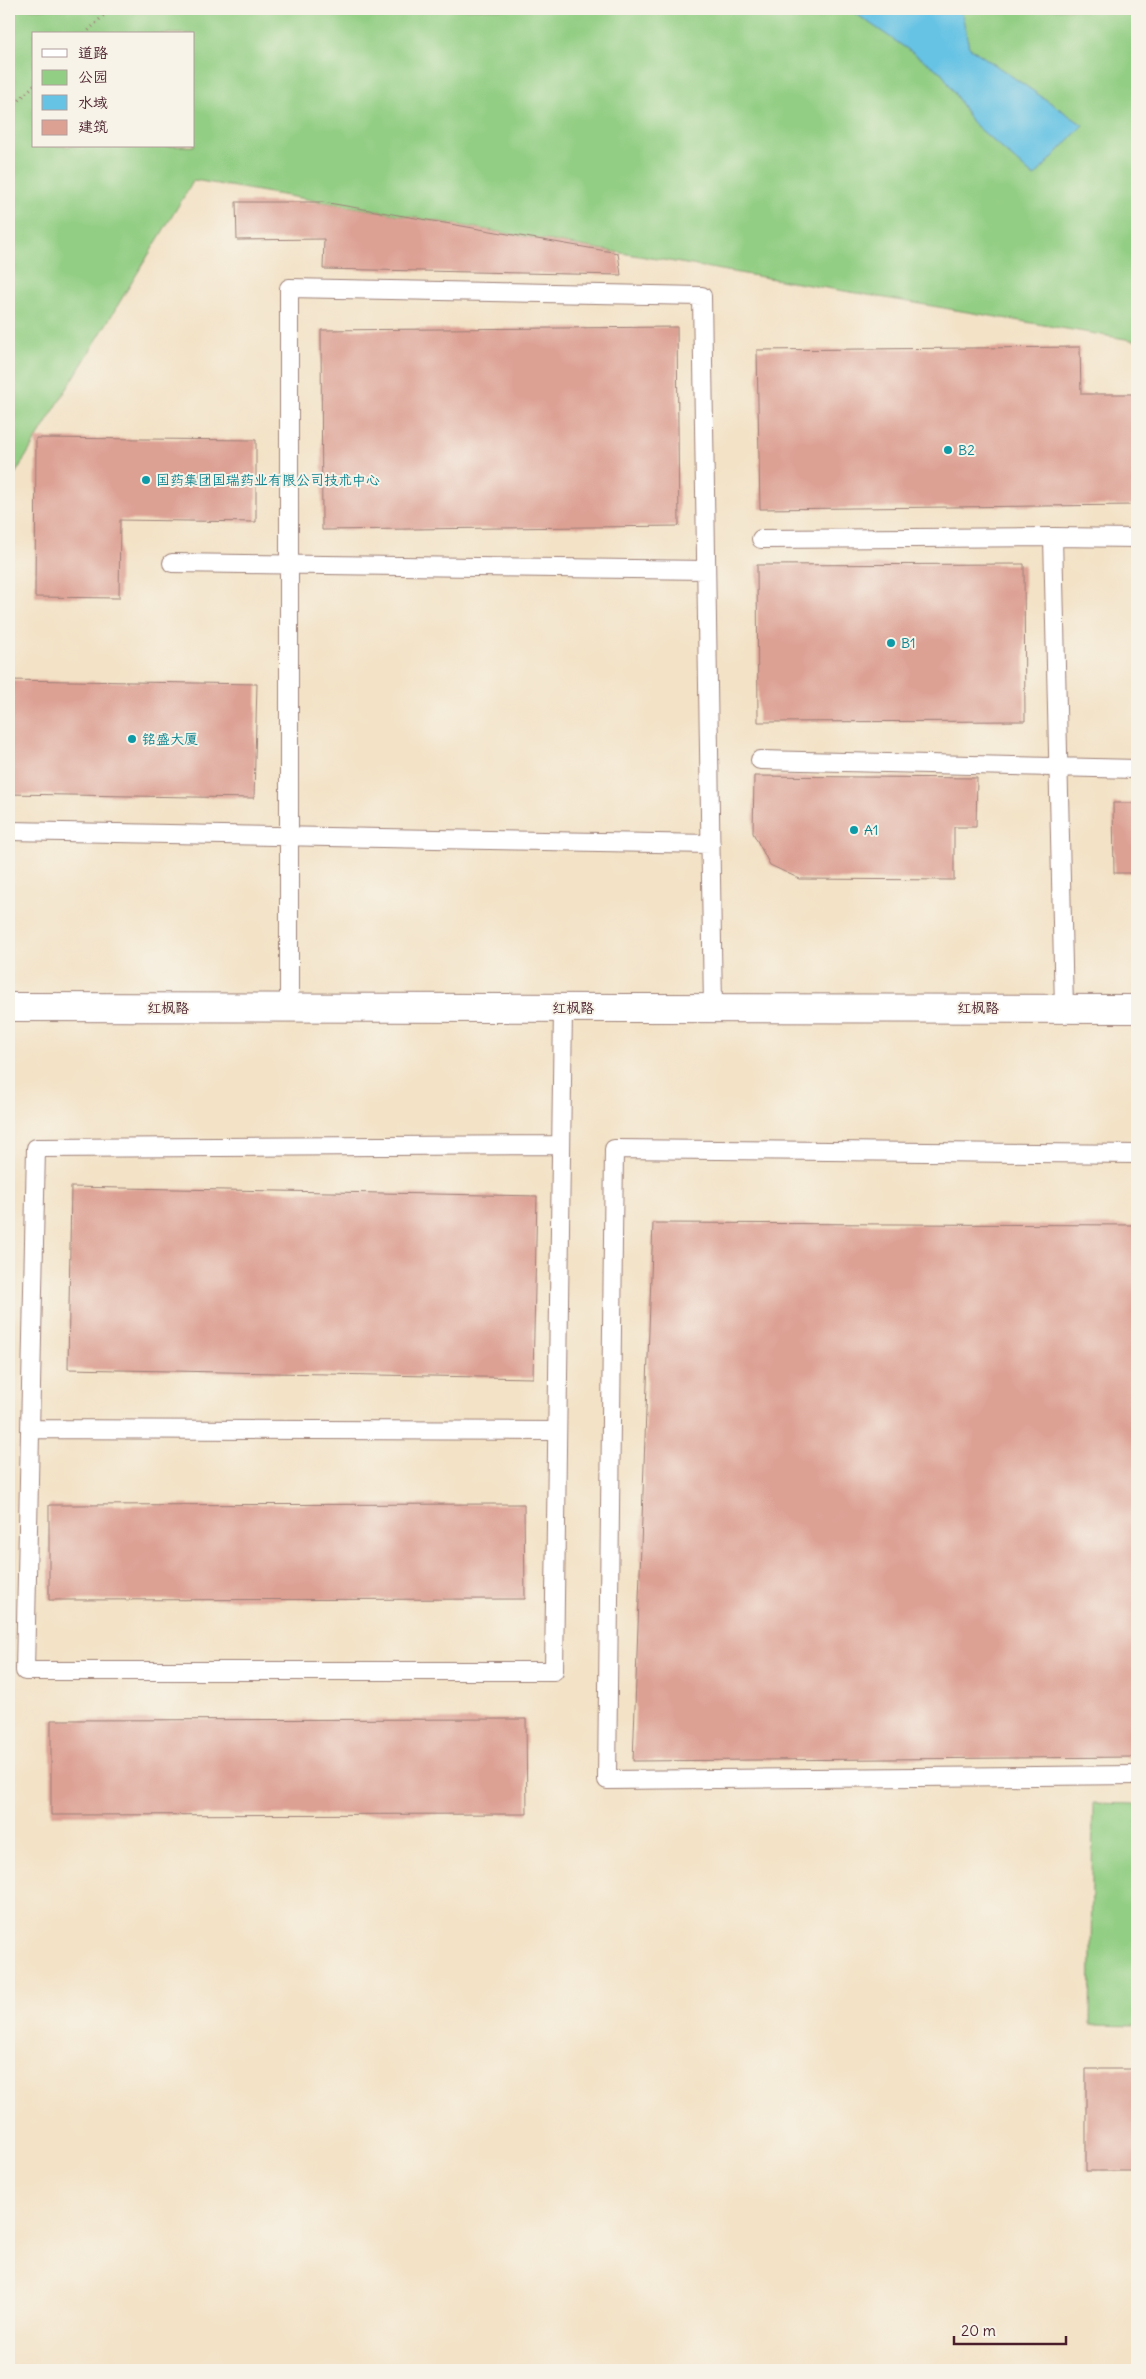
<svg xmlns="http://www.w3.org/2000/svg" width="1146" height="2379" font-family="Delius,'LXGW WenKai TC',sans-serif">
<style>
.green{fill:#92ce83;stroke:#6e7657;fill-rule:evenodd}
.water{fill:#66c3e4;stroke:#587188}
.building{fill:#dda194}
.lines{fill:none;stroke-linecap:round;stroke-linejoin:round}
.service-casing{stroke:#9e8078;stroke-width:20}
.tertiary-casing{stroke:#9e8078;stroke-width:30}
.path{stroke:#9e8078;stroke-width:3;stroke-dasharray:1 4;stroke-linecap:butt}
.service{stroke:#fff;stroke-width:18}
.tertiary{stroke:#fff;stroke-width:28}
.culture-dot{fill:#0f9aa8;stroke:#f7f3e8;stroke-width:2}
.labels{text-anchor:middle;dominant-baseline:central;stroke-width:4;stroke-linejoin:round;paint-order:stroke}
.culture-label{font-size:14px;fill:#0d838f;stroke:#f7f3e8;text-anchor:start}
.street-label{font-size:14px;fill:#4a1f2b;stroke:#f7f3e8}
</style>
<rect width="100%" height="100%" fill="#f7f3e8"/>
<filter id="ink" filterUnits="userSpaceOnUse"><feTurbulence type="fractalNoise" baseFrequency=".02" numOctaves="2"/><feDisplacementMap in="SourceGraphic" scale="10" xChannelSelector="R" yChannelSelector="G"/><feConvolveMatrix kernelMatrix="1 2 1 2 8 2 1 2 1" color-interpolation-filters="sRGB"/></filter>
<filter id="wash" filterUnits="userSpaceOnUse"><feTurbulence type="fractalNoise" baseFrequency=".0096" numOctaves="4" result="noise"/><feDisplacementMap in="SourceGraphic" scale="20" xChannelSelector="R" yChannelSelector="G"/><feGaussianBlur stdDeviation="1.12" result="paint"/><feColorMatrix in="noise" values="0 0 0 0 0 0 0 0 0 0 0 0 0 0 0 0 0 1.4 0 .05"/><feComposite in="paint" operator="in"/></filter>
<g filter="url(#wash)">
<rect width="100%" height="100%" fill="#f3e2c6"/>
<path class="green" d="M9 9H1137V341L194 180 9 484ZM34 34H194V146H34Z
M1093 1803 1137 1804V2026L1090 2025Z"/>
<path class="water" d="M849 9H961L969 47 1083 125 1034 177 972 122 942 73Z"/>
<g id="blocks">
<path class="building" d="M236 202H323L618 253 621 275 323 269 324 239 237 240Z
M677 327 679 526 322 530 321 330Z
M1080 347 1081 394H1137V505L760 509 757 350Z
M36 438 256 440V522L120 520 119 598 35 597Z
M1024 564 1025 721 758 722 757 565Z
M9 680 257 684 254 798 9 794Z
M754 776 977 778 976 827H954V880L800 879 770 865 753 833Z
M1113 803H1137V873H1114Z
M71 1187 537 1196 533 1378 68 1369Z
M653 1223 1137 1225V1757L633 1761Z
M524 1504 525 1599 49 1600V1505Z
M526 1719 527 1814 51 1815V1720Z
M1086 2069H1137V2171H1086Z"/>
</g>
</g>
<g filter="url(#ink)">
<use href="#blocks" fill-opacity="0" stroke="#9e8078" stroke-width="1"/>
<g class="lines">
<defs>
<path id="service" d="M1053 537 1137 538
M761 539 1053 537 1064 1008
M172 563 706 570
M760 760 1137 769
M9 831 711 844
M289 1008V288L702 296 713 1008
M561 1145 36 1148 25 1671H554L563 1008
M1137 1154 614 1149 607 1780 1137 1775
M30 1429 557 1431"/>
<path id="tertiary" d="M9 1007 1137 1009"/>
</defs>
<use href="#service" class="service-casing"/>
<use href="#tertiary" class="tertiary-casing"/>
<path class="path" d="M85 34 110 9
M9 111 34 85"/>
<use href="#service" class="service"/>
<use href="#tertiary" class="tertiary"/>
</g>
</g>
<g class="culture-dot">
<circle cx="948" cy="450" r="5"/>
<circle cx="146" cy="480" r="5"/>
<circle cx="891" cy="643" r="5"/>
<circle cx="132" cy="739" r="5"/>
<circle cx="854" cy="830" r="5"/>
</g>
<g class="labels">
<g class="culture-label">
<text x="958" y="450">B2</text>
<text x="156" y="480">国药集团国瑞药业有限公司技术中心</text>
<text x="901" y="643">B1</text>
<text x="142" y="739">铭盛大厦</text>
<text x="864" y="830">A1</text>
</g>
<g class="street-label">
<text x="168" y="1008">红枫路</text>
<text x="573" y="1008">红枫路</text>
<text x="978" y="1008">红枫路</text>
</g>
</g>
<rect width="1146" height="2379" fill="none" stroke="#f7f3e8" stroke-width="30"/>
<rect x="32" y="32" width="162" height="115" fill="#f7f3e8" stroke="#b29e9c"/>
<rect x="42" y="49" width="25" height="8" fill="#ffffff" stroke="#b29e9c"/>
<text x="78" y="58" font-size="15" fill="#4a1f2b">道路</text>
<rect x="42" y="70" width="25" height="15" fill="#92ce83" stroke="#b29e9c"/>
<text x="78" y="82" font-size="15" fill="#4a1f2b">公园</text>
<rect x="42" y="95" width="25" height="15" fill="#66c3e4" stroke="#b29e9c"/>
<text x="78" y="108" font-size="15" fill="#4a1f2b">水域</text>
<rect x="42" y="120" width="25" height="15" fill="#dda194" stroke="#b29e9c"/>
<text x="78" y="132" font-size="15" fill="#4a1f2b">建筑</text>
<path d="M954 2336v8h112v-8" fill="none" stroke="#4a1f2b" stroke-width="2.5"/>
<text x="961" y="2336" font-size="15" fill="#4a1f2b" stroke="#f7f3e8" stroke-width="4" paint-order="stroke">20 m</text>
</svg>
